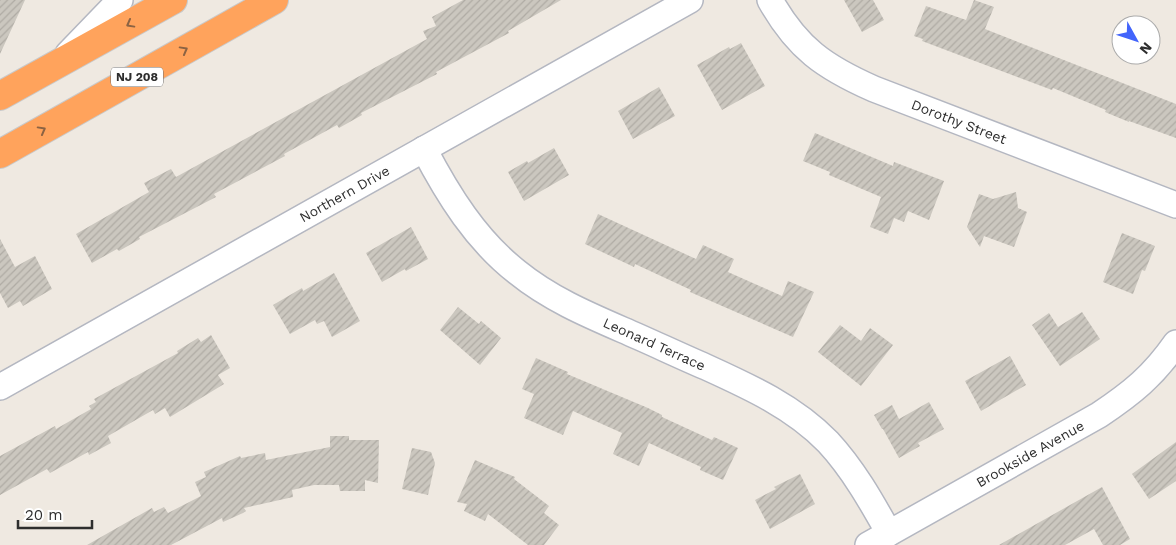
<svg xmlns="http://www.w3.org/2000/svg" width="1176" height="545" font-family="'Work Sans',sans-serif">
<style>
.building{fill:url(#building-hatch)}
.lines{fill:none;stroke-linecap:round;stroke-linejoin:round}
.minor-casing{stroke:#b4b7c1;stroke-width:28}
.highway-casing{stroke:#c9c9c9;stroke-width:30}
.minor{stroke:#fff;stroke-width:25}
.highway{stroke:#ffa35c;stroke-width:28}
.oneway{stroke:#8c6343}
.labels{text-anchor:middle;dominant-baseline:central;stroke-width:4.5;stroke-linejoin:round;paint-order:stroke}
.shield{fill:#fff;stroke:#6d6d6d;stroke-width:1}
.shield-label{font-size:12px;font-weight:bold;fill:#2e2e2e}
.street-label{font-size:14px;fill:#2e2e2e;stroke:#fff}
</style>
<defs>
<pattern id="building-hatch" width="6" height="6" patternUnits="userSpaceOnUse" patternTransform="scale(1.25)"><rect width="6" height="6" fill="#cbc7bf"/><path d="M-1 1l2-2M0 6l6-6M5 7l2-2" fill="none" stroke="#afaba4"/></pattern>
</defs>
<rect width="100%" height="100%" fill="#efe9e1"/>
<path class="building" d="M0 0H25L0 54Z
M463 0H561L508 31 509 33 436 72 437 74 361 113 362 115 339 128 337 125 284 154 285 156 214 194 216 197 139 237 140 239 119 251 117 249 92 263 76 234 149 192 144 183 171 169 176 177 427 39 423 31 436 26 432 17Z
M844 0H873L884 20 862 32Z
M974 0 994 7 985 29 1176 104V138L1129 121V122L1105 112 1106 110 1053 88 1052 90 922 41 923 39 914 36 926 6 966 20Z
M741 43 765 86 722 110 697 65 729 47 730 49Z
M659 87 675 116 633 139 618 111Z
M815 133 893 166 894 162 944 181 929 220 908 211 904 222 894 218 888 234 870 227 881 197 829 175 830 172 803 161Z
M554 148 569 175 524 201 508 172 527 161 528 163Z
M1016 192 1018 208 1027 212 1014 247 984 236 980 247 967 227 979 194 993 199Z
M598 214 696 259 703 245 734 259 728 272 782 296 788 281 814 292 793 337 690 292 691 290 635 264 634 267 585 244Z
M411 227 428 259 406 271 405 269 382 282 366 253Z
M1122 233 1155 246 1145 271 1142 270 1133 294 1103 282Z
M0 239 15 267 35 256 52 289 23 306 20 301 8 308 0 293Z
M334 273 360 321 332 337 324 321 317 324 315 320 290 334 273 305 302 288 303 291Z
M458 307 479 324 481 321 501 338 480 365 440 330Z
M1082 312 1100 339 1060 366 1032 325 1049 313 1058 327Z
M840 325 861 341 870 328 893 345 861 386 818 352Z
M211 335 230 368 218 375 224 384 170 417 165 408 155 414 153 410 108 436 111 443 89 455 88 452 50 473 47 469 0 495V456L55 426 56 429 91 409 89 406 96 402 94 399 178 353 177 351 198 338 201 342Z
M1010 356 1026 385 981 411 965 381Z
M536 358 568 372 567 374 648 408 662 415V417L712 440 714 437 738 448 723 480 700 470 701 467 649 443 639 466 613 454 622 433 573 411 563 435 524 418 534 394 522 389Z
M929 402 944 429 918 443 920 446 899 458 883 429H882L874 415 892 405 899 419Z
M330 436H349V440H379L378 483 365 480V491H340L339 485H314L292 490 293 497 244 508 246 511 243 513 223 522 222 518 171 545H87L152 508 154 512 164 507 168 513 201 496 195 482 206 477 204 472 240 456 241 458 265 453 266 460 330 447Z
M1176 442V481L1149 499 1132 474Z
M412 448 431 452 435 463 428 495 402 489Z
M475 460 515 477 514 479 549 506 544 513 559 525 544 545H528L488 514 485 521 464 511 467 504 457 502Z
M800 474 815 504 770 529 755 500 776 489 774 487Z
M1102 487 1130 539 1120 545H1103L1094 529 1065 545H999Z"/>
<g class="lines">
<defs>
<g id="minor">
<path id="s1" d="M770 0C797 48 824 67 874 89L1176 205"/>
<path d="M68 54 120 0"/>
<path id="s2" d="M424 149C448 195 476 240 517 272 549 298 586 314 623 330 651 342 678 355 706 367 750 387 794 407 828 442 853 469 871 501 889 533"/>
<path id="s3" d="M0 387 690 0"/>
<path id="s4" d="M868 545 1099 415C1132 393 1153 376 1176 343"/>
</g>
<path id="highway" d="M0 96 173 0
M0 154 274 0"/>
</defs>
<use href="#minor" class="minor-casing"/>
<use href="#highway" class="highway-casing"/>
<use href="#minor" class="minor"/>
<use href="#highway" class="highway"/>
</g>
<defs><path id="oneway-chevron" d="M-2-3.5L2.5 0L-2 3.5" fill="none" stroke-width="1.6" stroke-linecap="round" stroke-linejoin="round" transform="scale(1.25)"/></defs>
<g class="oneway">
<use href="#oneway-chevron" transform="translate(130 24) rotate(151)"/>
<use href="#oneway-chevron" transform="translate(184 50) rotate(-29)"/>
<use href="#oneway-chevron" transform="translate(42 130) rotate(-29)"/>
</g>
<g class="labels">
<rect class="shield" x="111" y="67.5" width="52" height="19" rx="4"/>
<g class="shield-label">
<text x="137" y="77">NJ 208</text>
</g>
<g class="street-label">
<text stroke="none"><textPath href="#s1" startOffset="231">Dorothy Street</textPath></text>
<text stroke="none"><textPath href="#s3" startOffset="395">Northern Drive</textPath></text>
<text stroke="none"><textPath href="#s2" startOffset="311">Leonard Terrace</textPath></text>
<text stroke="none"><textPath href="#s4" startOffset="186">Brookside Avenue</textPath></text>
</g>
</g>
<g transform="translate(1136 40) rotate(130)"><circle r="24" fill="#ffffff" stroke="#ababab"/>
<path d="M0-4L9 19L0 12L-9 19Z" fill="#4264fb"/>
<text y="-8" font-size="14" font-weight="bold" text-anchor="middle" fill="#2e2e2e">N</text>
</g>
<path d="M18 520v8h74v-8" fill="none" stroke="#2e2e2e" stroke-width="2.5"/>
<text x="25" y="520" font-size="15" fill="#2e2e2e" stroke="#ffffff" stroke-width="4" paint-order="stroke">20 m</text>
</svg>
